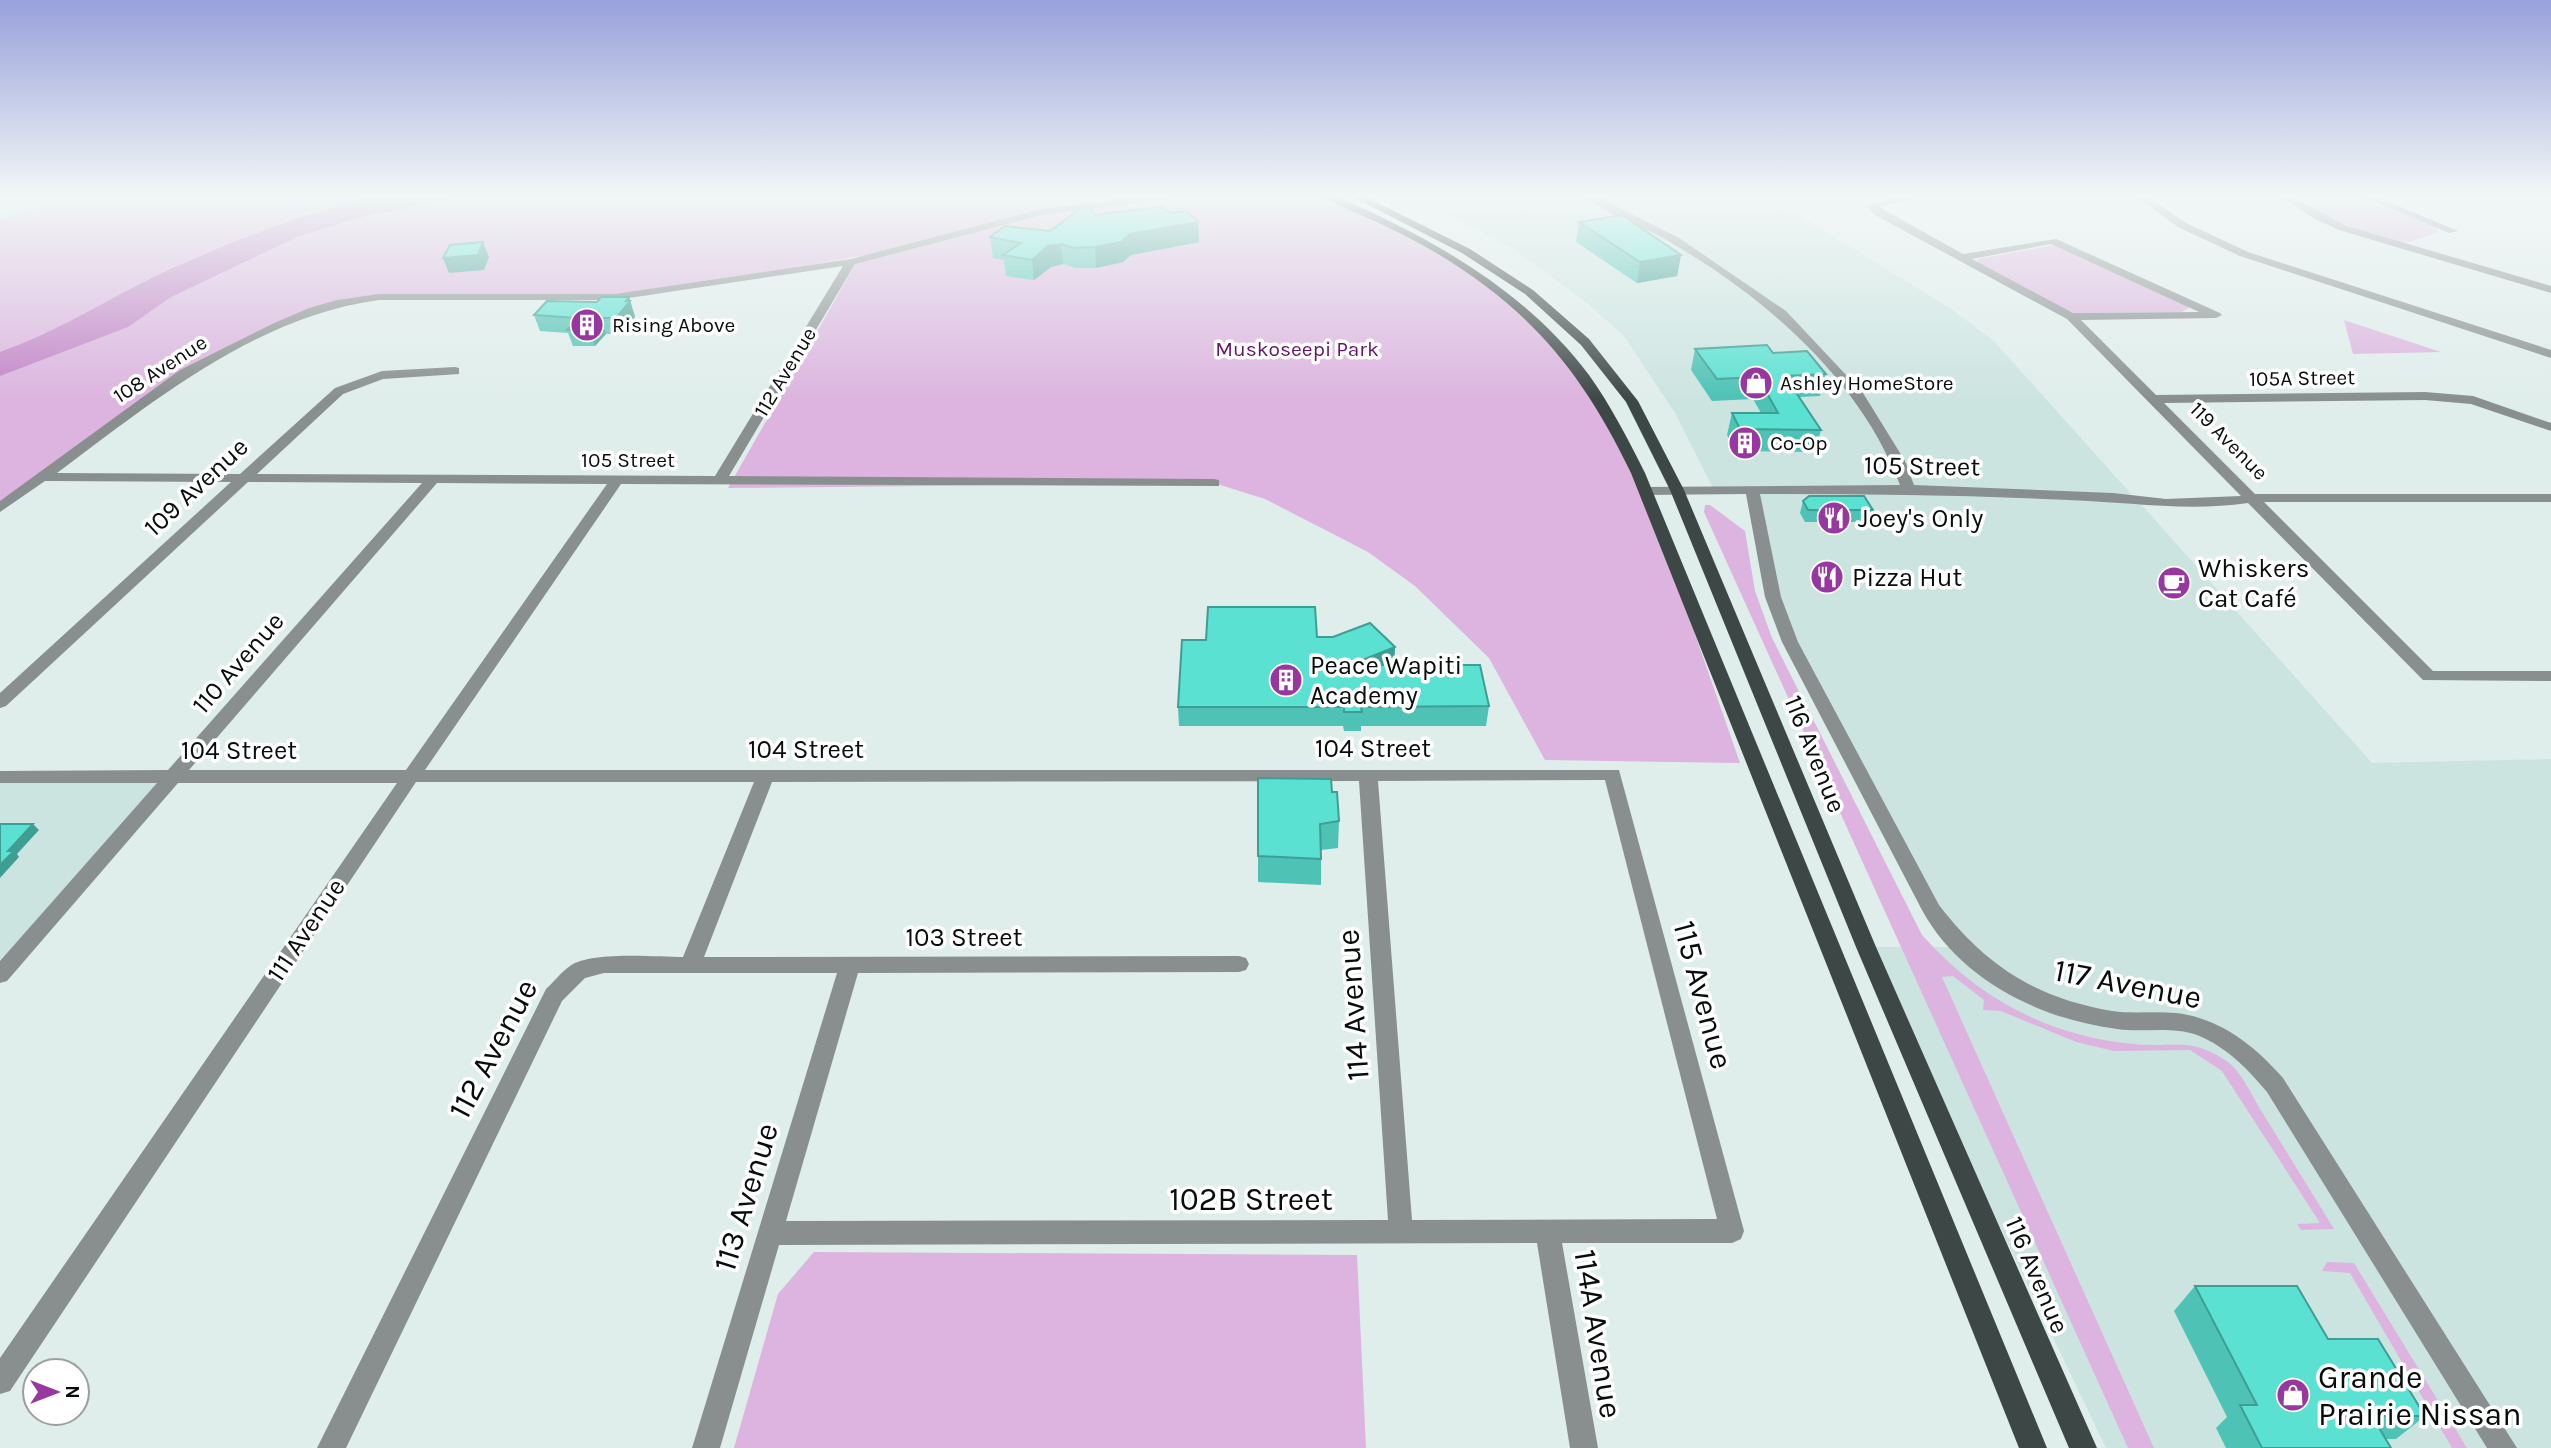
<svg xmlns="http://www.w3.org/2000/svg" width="2551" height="1448" font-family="Karla,sans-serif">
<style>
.built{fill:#cce4e0}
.green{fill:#dcb4df}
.water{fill:#c384c8}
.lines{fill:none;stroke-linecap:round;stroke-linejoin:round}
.minor{fill:#898f8e;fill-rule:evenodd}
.major{fill:#3d4745;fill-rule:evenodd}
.wall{fill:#4dc2b5}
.shaded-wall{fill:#3f9e93}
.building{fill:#5ae1d2;stroke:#3f9e93;stroke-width:2}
.labels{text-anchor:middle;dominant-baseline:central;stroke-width:7;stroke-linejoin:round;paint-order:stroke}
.far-poi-label{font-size:21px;fill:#080d0c;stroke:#fff;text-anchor:start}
.far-park-label{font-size:21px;fill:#621569;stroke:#fff}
.far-street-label{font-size:21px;fill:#080d0c;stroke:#fff}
.street-label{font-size:26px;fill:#080d0c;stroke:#fff}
.poi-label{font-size:26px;fill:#080d0c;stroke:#fff;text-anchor:start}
.near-street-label{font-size:32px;fill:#080d0c;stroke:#fff}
.near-poi-label{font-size:32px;fill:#080d0c;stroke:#fff;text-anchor:start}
</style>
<rect width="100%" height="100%" fill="#dfedeb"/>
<path class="built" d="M0 197H73L0 220Z
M1412 197H1769L1948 307 1993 340 2131 494 2116 497 2139 502 2372 763 2551 759V1448H2106L1866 947H1958L1790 642 1752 490H1714L1675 413 1624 336 1587 303 1512 248Z
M0 777H173L0 975Z"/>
<path class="green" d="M73 197H1330L1365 212 1461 265 1565 350 1645 491 1740 763 1545 760 1489 658 1415 586 1368 552 1265 499 1214 483 728 488 860 256 645 296 520 299 392 297 323 308 286 323 171 380 0 508V220Z
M2298 197H2361L2436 227 2438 232C2428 235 2416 241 2406 242 2377 245 2321 213 2298 197Z
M2054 245 2190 307 2182 312 2067 313 1977 264 1978 259Z
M2344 320 2441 352 2353 354Z
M1705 505H1710L1745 531 1755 591 1772 638 1922 935C1979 999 2048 1036 2134 1044 2172 1048 2189 1036 2225 1060 2241 1070 2252 1096 2262 1112 2286 1151 2310 1190 2334 1229L2301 1230 2297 1224 2320 1223 2222 1071 2190 1050 2114 1051 2076 1042 2001 1011 1983 1010 1984 1000 1953 976 1942 977 2154 1448H2128L1704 512Z
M814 1252 1357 1255 1366 1448H734L778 1294Z
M2327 1262 2354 1263 2467 1448H2452L2350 1273 2322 1271Z"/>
<path class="water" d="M377 197H456L357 218 297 237 171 297 128 327 0 376V352C57 332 108 299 162 273 231 242 303 212 377 197Z"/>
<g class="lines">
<path class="minor" d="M1140 197H1169L1164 200 1042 215 855 264 729 476 1214 479 1219 480V486L621 484 425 770H1619L1744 1231 1741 1239 1732 1243H1562L1598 1448H1570L1537 1243 779 1245 720 1448H692L837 973H604L585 978 562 1001 346 1448H317L546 989C554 982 561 972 570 966 591 951 656 957 683 957L754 782H416L10 1391 0 1394V1358L397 783H178L7 981 0 983V961L157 783H0V771L168 770 422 483 248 482 6 706 0 708V693L231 482 45 481 0 512V501L180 370 272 324 309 308 337 300 379 294H615L851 259 1041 209ZM843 266 715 476 257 474 343 394 383 379 459 374V368L455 367 382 371 335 388 240 474 57 473C154 401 255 317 379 300H615ZM437 483 607 484 406 770H189ZM1605 780 1717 1219 1412 1220 1378 781ZM1359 781 1388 1220 786 1221 858 973 1239 972 1246 970 1249 964 1246 958 1239 956 704 957 772 782Z
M1586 197H1598L1679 238 1786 311 1863 393 1905 461 1914 485 2113 493 2166 499 2241 496 2067 319 1875 215 1866 206 1900 197H1919L1879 207 1963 254 2056 239 2220 313 2222 315 2216 318 2081 320 2156 395 2425 392 2473 396 2551 423V431L2471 404 2425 400 2164 403 2255 494H2551V502H2264L2433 671H2551V681L2423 680 2248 503C2187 512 2129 502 2068 500 1965 495 1863 494 1760 494L1781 597 1798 642 1939 905C1986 966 2036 998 2112 1011 2133 1014 2155 1011 2176 1013 2220 1018 2255 1046 2283 1078L2517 1448H2487L2267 1092C2248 1069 2225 1046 2197 1035 2171 1026 2143 1033 2117 1029 2040 1019 1960 980 1922 910L1782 642 1765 597 1746 494 1645 495 1638 491 1645 487 1900 485C1860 379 1766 298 1670 242 1644 226 1609 217 1586 197ZM2051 244 2199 312 2073 313 1972 259Z
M2137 197H2148L2186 223 2248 252 2551 350V358L2240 256 2178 227Z
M2281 197H2293L2347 226 2551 286V293L2339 230 2315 219Z
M2363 197H2377L2458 231 2449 233Z"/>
<path class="major" d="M1325 197H1338C1433 239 1525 290 1589 375 1611 406 1628 439 1645 473L2047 1448H2019L1631 473C1581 369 1527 305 1426 247 1406 236 1384 225 1363 216 1351 210 1335 205 1325 197Z
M1353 197H1366L1470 249 1533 290 1589 339 1638 401 1684 490 1876 947 2097 1448H2069L1856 947 1670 490 1626 402 1581 345 1525 294 1462 253Z"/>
</g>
<path class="wall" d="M1172 213 1198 222 1199 242 1131 255 1123 262 1096 268H1076L1063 264 1051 267 1034 280 1006 276 1004 260 993 258 990 237 1050 231 1095 215Z
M1579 222 1681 255 1677 276 1637 283 1576 242Z
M629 297 635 317 622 334H606L595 346H573L568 333 540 331 534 315Z
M1695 349 1773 353 1826 374 1820 396 1799 397 1821 430 1815 452 1735 451 1727 435 1732 413H1761L1753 399 1712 401 1691 370Z
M1803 501 1873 510 1869 522H1805L1800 513Z
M1317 637 1395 647 1394 665 1489 706 1486 726H1361V731H1344L1343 726H1179L1178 707Z
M1332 792 1339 821 1338 848 1321 850V885L1258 882V856Z
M2195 1286 2328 1339 2425 1416 2396 1439H2386L2391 1448H2226L2216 1428 2227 1417 2174 1311Z"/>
<path class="shaded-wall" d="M1198 222 1199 242 1131 255 1123 262 1096 268 1095 247 1130 234Z
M483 242 489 257 484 270 449 273 443 258Z
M1061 244 1063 264 1051 267 1034 280 1032 260 1048 246Z
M1681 255 1677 276 1637 283 1640 262Z
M629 297 635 317 622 334 616 318Z
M600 318 606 334 595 346 590 330Z
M1395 647 1394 666 1350 665Z
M33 824 39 830 17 854 19 857 0 878V865L8 851Z"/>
<path class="building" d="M1160 207 1172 213 1186 211 1198 222 1130 234 1121 242 1095 247 1074 248 1061 244 1048 246 1032 260 1003 255 1021 243 990 237 1005 226 1050 231 1080 209 1089 208 1095 215Z
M1622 215 1681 255 1640 262 1579 222Z
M483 242 478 255 443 258 450 245Z
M601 297H629L626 301H630L616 318H600L590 330H567L579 318 534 315 547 301 597 302Z
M1767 345 1773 353 1807 351 1826 374 1785 376 1821 430 1740 429 1732 413H1778L1758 377 1717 379 1695 349Z
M1809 496H1864L1873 510H1808L1803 501Z
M1208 607H1315L1317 637H1333L1370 623 1395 647 1350 665H1480L1489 706 1361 707 1362 712H1344V707H1178L1182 640H1206Z
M1258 778 1331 779 1332 792H1337L1339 821 1320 824 1321 859 1258 856Z
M0 824H33L8 851H14L0 865Z
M2195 1286H2297L2328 1339H2378L2425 1416H2372L2391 1448H2262L2240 1405H2257Z"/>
<linearGradient id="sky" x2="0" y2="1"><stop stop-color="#99a1db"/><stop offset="0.49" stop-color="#f1f7f6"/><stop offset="1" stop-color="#f1f7f6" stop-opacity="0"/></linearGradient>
<rect width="2551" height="400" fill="url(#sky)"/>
<defs>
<symbol id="building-disc" viewBox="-11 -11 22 22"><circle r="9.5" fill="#9738a0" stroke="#fff"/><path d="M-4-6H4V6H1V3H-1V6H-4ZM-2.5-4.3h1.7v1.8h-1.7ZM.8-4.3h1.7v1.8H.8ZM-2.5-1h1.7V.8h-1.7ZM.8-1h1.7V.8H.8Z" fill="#fff"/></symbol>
<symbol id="shop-disc" viewBox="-11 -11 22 22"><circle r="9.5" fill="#9738a0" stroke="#fff"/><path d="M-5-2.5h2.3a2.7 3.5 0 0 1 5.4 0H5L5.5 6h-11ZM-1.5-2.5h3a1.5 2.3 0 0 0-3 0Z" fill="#fff"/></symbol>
<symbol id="restaurant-disc" viewBox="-11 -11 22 22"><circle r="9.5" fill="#9738a0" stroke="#fff"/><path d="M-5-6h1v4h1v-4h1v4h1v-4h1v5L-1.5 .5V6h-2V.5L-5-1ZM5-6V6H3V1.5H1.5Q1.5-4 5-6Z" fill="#fff"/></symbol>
<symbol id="cafe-disc" viewBox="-11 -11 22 22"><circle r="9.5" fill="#9738a0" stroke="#fff"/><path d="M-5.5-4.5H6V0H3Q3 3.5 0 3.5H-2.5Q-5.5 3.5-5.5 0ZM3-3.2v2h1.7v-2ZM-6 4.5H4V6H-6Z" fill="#fff"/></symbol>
</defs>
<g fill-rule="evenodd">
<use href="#building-disc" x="568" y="306" width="38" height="38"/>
<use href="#shop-disc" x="1737" y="364" width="38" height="38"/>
<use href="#building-disc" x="1726" y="424" width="38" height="38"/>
<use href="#restaurant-disc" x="1815" y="499" width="38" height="38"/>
<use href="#restaurant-disc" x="1808" y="558" width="38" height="38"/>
<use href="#cafe-disc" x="2155" y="564" width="38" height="38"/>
<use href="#building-disc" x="1267" y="661" width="38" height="38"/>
<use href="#shop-disc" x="2274" y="1376" width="38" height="38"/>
</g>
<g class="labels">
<g class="far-poi-label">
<text x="612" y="325">Rising Above</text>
<text x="1780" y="383">Ashley HomeStore</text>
<text x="1770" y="443">Co-Op</text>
</g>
<g class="far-park-label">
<text x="1297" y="349">Muskoseepi Park</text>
</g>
<g class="far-street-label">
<text transform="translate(160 369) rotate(-33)">108 Avenue</text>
<text transform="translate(785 372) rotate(-59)">112 Avenue</text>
<text transform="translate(2302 378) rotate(-1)">105A Street</text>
<text transform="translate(2229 441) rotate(45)">119 Avenue</text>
<text x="628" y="460">105 Street</text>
</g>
<g class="street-label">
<text transform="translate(1922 466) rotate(1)">105 Street</text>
<text transform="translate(196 487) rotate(-43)">109 Avenue</text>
<text transform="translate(238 663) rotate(-49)">110 Avenue</text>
<text x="1373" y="748">104 Street</text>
<text x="806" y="749">104 Street</text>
<text x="239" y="750">104 Street</text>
<text transform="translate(1815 754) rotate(68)">116 Avenue</text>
<text transform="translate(306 930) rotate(-56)">111 Avenue</text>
<text x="964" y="937">103 Street</text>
<text transform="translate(2037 1275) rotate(67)">116 Avenue</text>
</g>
<g class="poi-label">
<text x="1858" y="518">Joey's Only</text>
<text x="2198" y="568">Whiskers<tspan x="2198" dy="30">Cat Café</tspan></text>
<text x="1852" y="577">Pizza Hut</text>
<text x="1310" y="665">Peace Wapiti<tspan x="1310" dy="30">Academy</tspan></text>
</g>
<g class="near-street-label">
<text transform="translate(2128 984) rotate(11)">117 Avenue</text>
<text transform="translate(1703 995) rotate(75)">115 Avenue</text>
<text transform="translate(1353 1005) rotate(-94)">114 Avenue</text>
<text transform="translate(493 1049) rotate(-62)">112 Avenue</text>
<text transform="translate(746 1197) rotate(-73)">113 Avenue</text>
<text x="1251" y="1199">102B Street</text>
<text transform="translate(1598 1334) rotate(81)">114A Avenue</text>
</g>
<g class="near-poi-label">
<text x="2318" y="1377">Grande<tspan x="2318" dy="37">Prairie Nissan</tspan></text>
</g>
</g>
<g transform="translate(56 1392) rotate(90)"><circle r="33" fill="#ffffff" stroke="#9c9e9e" stroke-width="2"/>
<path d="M0-5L12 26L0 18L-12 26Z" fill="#9738a0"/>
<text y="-10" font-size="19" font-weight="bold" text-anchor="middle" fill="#080d0c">N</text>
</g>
</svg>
